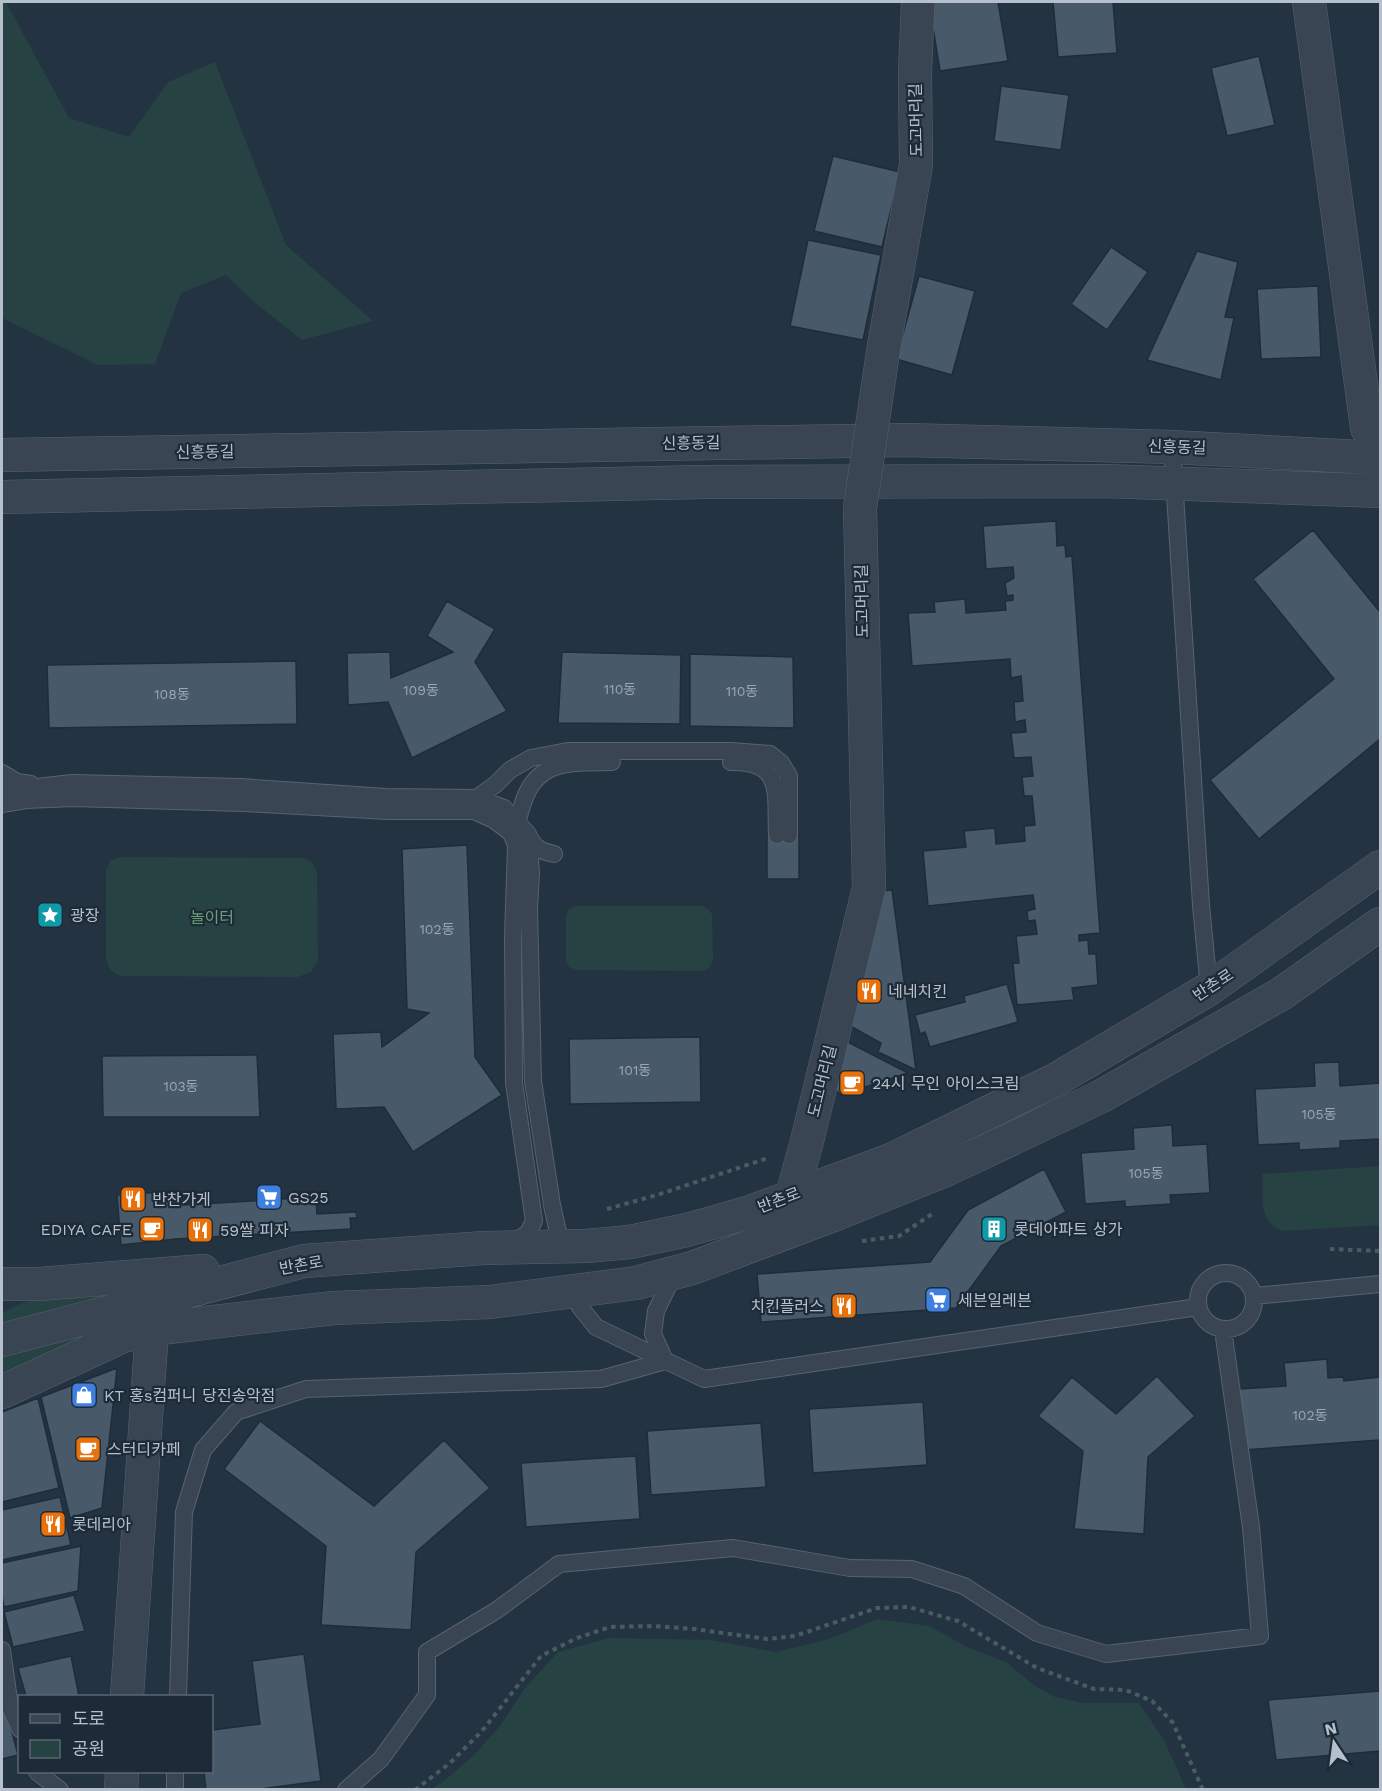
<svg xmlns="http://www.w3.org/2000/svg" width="1382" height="1791" font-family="'Work Sans','Noto Sans KR',sans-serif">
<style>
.green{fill:#264243}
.building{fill:#485969;stroke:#1f2c39;stroke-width:1.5}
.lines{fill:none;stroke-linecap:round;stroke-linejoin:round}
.service-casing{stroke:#57636f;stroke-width:18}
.minor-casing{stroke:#57636f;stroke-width:34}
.path{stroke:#455f60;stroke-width:4;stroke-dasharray:4.5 4.5;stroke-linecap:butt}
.service{stroke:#394552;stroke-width:16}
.minor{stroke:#394552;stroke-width:33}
.minor-bridge-casing{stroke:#57636f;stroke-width:34;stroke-linecap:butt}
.minor-bridge{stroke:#394552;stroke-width:33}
.labels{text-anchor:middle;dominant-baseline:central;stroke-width:4.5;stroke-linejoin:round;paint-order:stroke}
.number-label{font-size:14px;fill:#9aa6b3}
.street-label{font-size:16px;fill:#b6c0cc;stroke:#1d2a37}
.poi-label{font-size:16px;fill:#b6c0cc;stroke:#1d2a37;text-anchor:start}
.park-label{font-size:16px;fill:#6b9e73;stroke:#1d2a37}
</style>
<rect width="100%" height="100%" fill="#243342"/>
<path class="green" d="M2 2H6L69 118 129 137 168 82 215 62 286 245 373 321 302 340 254 302 226 275 181 293 155 364 98 365 2 318Z
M120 857 304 858 312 862 317 872 318 960 311 972 298 977 120 976 110 970 106 959V870L110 861Z
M575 906H702L708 909 712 914 713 961 710 967 704 971 576 970 569 967 566 961V915L569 909Z
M1380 1166V1225L1284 1231C1258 1224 1263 1196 1262 1174Z
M120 1292 2 1333V1314C36 1290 79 1294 120 1292Z
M125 1318 2 1379V1348Z
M877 1619 929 1626 969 1648 1006 1662 1034 1685 1055 1697 1083 1703H1139L1164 1740 1186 1789H431L444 1781 474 1755 500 1726 525 1688 558 1652 609 1638 711 1640 776 1652 829 1639Z"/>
<path class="building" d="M929 2H998L1008 61 940 71Z
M1053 2H1113L1117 53 1058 57Z
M1259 56 1275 125 1227 136 1211 68Z
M1001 86 1069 95 1061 150 994 141Z
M833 156 900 172 882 247 814 231Z
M808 240 881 255 863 340 790 326Z
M1111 247 1148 272 1107 330 1071 304Z
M1197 251 1238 262 1225 317 1234 318 1221 380 1147 360Z
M919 276 975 291 952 375 896 359Z
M1318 286 1321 357 1261 359 1257 289Z
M1056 521 1057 546 1065 545 1066 557 1072 556 1100 933 1079 935V941L1088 940 1089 954H1096L1098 985 1072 988 1074 1000 1017 1005 1013 963H1019L1016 936 1037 934 1035 920 1028 921 1027 911 1035 909 1033 895 928 906 923 851 966 847 964 831 995 828 996 844 1025 841 1024 826 1035 825 1032 796H1024L1022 777 1033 776 1031 757 1014 758 1011 733 1026 732 1025 720 1015 722 1014 702 1023 701 1021 676 1011 678 1010 659 912 666 908 613 935 612 934 602 965 599 966 613 1006 610 1005 601 1013 600V595L1007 596 1005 583 1014 578 1013 567 986 569 983 526Z
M1313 530 1380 612V739L1259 839 1210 780 1334 679 1253 579Z
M447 601 495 629 475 662 507 711 412 758 388 702 348 705 347 653 390 652 391 678 453 652 427 636Z
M562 652 681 655 680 724 558 723Z
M690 654 793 657 794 728 690 726Z
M296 661 297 724 49 728 47 665Z
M767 835H799V879H767Z
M467 845 475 1057 502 1095 413 1152 384 1107 336 1109 333 1034 381 1032 382 1047 429 1013 407 1009 402 849Z
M892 890 916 1070 878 1052 881 1043 845 1023 880 891Z
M1007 984 1018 1022 930 1047 925 1032 920 1034 915 1015 965 1002 964 996Z
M700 1037 701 1102 570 1104 569 1039Z
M842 1039 908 1073 841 1095 827 1082Z
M257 1055 260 1117H103L102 1056Z
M1339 1062 1340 1086 1380 1083V1139L1340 1141V1148L1299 1150V1143L1258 1145 1255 1089 1315 1086 1314 1063Z
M1172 1125 1173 1146 1207 1144 1210 1193 1170 1195 1171 1204 1125 1207V1201L1085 1204 1081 1153 1134 1149 1133 1128Z
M1044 1169 1066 1212 1001 1246 956 1308 761 1322 757 1274 930 1262 968 1210Z
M178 1191 184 1205 316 1197 317 1214 356 1212 357 1218H350L351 1229 176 1239 121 1245 117 1195Z
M1327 1359 1328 1378 1343 1377 1344 1381 1380 1377V1440L1243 1450 1239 1389 1286 1386 1284 1363Z
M117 1368 102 1508 70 1518 41 1397Z
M1157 1376 1195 1416 1148 1457 1144 1534 1074 1529 1083 1451 1038 1416 1072 1377 1116 1414Z
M38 1398 59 1488 2 1502V1412Z
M923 1402 927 1465 813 1473 809 1409Z
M260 1421 374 1506 444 1440 490 1488 416 1552 411 1630 321 1625 326 1546 224 1469Z
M761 1423 766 1487 651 1495 647 1431Z
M636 1456 640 1519 526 1527 521 1463Z
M60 1497 71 1545 2 1560V1510Z
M81 1546 78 1591 4 1607 2 1596V1563Z
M74 1595 85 1631 13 1647 4 1612Z
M304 1654 321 1781 253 1790H206L204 1772H212V1730L260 1724 252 1661Z
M71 1656 79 1696H26L18 1668Z
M1380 1691V1751L1276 1760 1268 1700Z
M2 1702H4L18 1755 2 1759Z"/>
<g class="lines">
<defs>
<path id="service" d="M1172 447 1201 905 1209 989
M731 762C785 761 775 795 777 835
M2 773 17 782 31 784
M2 791 72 783 241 787 386 797 477 798 504 808 528 834 531 873 529 908 533 1081 552 1205 561 1246
M468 801 477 798 496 784 510 770 531 758 568 751H731L770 754 781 763 789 776V835
M2 804 26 800 73 798 244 803 388 811H474L494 820 511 833 516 845 513 937 514 1083 534 1221 528 1233 513 1243
M517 830C517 820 520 812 523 803 537 758 573 763 612 762
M528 834C534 848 540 851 554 854
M1198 1301a28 28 0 1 1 56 0a28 28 0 1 1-56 0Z
M572 1291 580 1307 596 1327 704 1379 1198 1307
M1254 1296 1380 1284
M2 1650 10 1707 20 1729
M178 1696 184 1512 203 1450 236 1412 306 1389 601 1379 665 1361 653 1334 656 1311 674 1274
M37 1772 60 1790
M175 1772V1790
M346 1790 381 1759 427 1695V1652L497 1610 559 1564 733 1548 850 1568 912 1569 964 1586 1037 1633 1106 1654 1260 1636 1251 1527 1223 1330"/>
<path id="minor" d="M1309 2 1367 428 1380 448
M883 352 916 165 915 72 918 2
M2 455 907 440 1172 447 1380 458
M2 497 702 482 1104 481 1380 491
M792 1195 806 1145 869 888 860 508
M2 1284H39L203 1271
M2 1340 304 1261 484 1248 586 1246 630 1242 687 1230 750 1212 891 1160 1057 1079 1209 989 1380 867
M2 1392 123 1336 152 1329 334 1308 490 1302 636 1283 692 1268 836 1214 948 1169 1100 1097 1281 994 1380 924
M127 1696 152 1329
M121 1790 122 1772"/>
</defs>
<use href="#service" class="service-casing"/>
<use href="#minor" class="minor-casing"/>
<path class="path" d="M607 1209 657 1195 768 1158
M862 1241 899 1236 932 1214
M1330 1249 1380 1251
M415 1790 450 1763 482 1731 541 1656 577 1638 610 1627 654 1626 694 1629 767 1639 795 1636 877 1608 909 1607 958 1621 1037 1668 1094 1689 1126 1690 1152 1701 1173 1723 1203 1790"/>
<use href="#service" class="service"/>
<use href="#minor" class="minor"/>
<defs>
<path id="minor-bridge" d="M860 508 883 352"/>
</defs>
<use href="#minor-bridge" class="minor-bridge-casing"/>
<use href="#minor-bridge" class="minor-bridge"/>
</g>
<defs>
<symbol id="sight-square" viewBox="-11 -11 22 22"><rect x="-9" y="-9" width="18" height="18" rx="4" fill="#0f9aa8" stroke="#1d2a37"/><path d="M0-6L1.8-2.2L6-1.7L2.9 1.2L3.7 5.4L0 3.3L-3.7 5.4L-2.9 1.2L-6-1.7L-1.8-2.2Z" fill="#fff"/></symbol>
<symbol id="restaurant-square" viewBox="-11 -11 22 22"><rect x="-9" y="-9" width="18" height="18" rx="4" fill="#e8710a" stroke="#1d2a37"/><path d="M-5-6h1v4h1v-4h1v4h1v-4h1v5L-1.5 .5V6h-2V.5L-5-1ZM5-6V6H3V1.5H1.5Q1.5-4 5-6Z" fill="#fff"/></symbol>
<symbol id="cafe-square" viewBox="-11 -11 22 22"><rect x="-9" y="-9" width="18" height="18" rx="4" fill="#e8710a" stroke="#1d2a37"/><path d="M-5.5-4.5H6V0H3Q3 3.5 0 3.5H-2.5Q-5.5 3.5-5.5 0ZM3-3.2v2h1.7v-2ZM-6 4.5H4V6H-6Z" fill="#fff"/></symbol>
<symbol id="supermarket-square" viewBox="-11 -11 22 22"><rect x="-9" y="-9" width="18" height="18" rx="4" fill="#3f7fe0" stroke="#1d2a37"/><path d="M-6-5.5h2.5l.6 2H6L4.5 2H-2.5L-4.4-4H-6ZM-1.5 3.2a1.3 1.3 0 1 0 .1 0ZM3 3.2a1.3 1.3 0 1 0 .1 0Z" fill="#fff"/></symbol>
<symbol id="building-square" viewBox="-11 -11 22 22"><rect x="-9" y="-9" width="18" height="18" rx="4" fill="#0f9aa8" stroke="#1d2a37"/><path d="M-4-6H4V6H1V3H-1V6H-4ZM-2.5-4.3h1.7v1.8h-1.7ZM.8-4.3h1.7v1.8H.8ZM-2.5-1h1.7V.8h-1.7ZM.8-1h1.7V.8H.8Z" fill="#fff"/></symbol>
<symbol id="shop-square" viewBox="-11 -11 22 22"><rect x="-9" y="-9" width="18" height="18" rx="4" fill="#3f7fe0" stroke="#1d2a37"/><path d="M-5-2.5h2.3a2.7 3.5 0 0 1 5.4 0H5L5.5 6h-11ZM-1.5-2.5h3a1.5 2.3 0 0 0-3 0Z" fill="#fff"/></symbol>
</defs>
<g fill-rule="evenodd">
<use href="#sight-square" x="35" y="900" width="30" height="30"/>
<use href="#restaurant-square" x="854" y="976" width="30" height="30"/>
<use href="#cafe-square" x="837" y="1068" width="30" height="30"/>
<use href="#supermarket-square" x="254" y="1182" width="30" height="30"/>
<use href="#restaurant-square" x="118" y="1184" width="30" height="30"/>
<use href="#cafe-square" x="137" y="1214" width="30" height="30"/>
<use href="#building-square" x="979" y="1214" width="30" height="30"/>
<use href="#restaurant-square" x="185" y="1215" width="30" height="30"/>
<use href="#supermarket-square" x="923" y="1285" width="30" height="30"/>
<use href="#restaurant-square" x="829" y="1291" width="30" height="30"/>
<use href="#shop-square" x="69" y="1380" width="30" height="30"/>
<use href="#cafe-square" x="73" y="1434" width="30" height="30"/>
<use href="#restaurant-square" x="38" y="1509" width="30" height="30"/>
</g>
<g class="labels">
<g class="number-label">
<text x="620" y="689">110동</text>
<text x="421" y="690">109동</text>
<text x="742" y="691">110동</text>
<text x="172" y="694">108동</text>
<text x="437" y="929">102동</text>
<text x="635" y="1070">101동</text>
<text x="181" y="1086">103동</text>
<text x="1319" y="1114">105동</text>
<text x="1146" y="1173">105동</text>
<text x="1310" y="1415">102동</text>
</g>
<g class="street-label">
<text transform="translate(916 120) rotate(-91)">도고머리길</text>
<text transform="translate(691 443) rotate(-1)">신흥동길</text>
<text transform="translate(1177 447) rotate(2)">신흥동길</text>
<text transform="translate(205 452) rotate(-1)">신흥동길</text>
<text transform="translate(862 601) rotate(-91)">도고머리길</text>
<text transform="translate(1213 985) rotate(-33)">반촌로</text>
<text transform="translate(822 1081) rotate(-76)">도고머리길</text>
<text transform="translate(779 1200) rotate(-21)">반촌로</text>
<text transform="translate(301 1265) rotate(-10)">반촌로</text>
</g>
<g class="poi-label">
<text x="70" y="915">광장</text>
<text x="888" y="991">네네치킨</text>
<text x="872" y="1083">24시 무인 아이스크림</text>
<text x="288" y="1197">GS25</text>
<text x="152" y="1199">반찬가게</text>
<text x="132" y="1229" text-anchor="end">EDIYA CAFE</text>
<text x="1014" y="1229">롯데아파트 상가</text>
<text x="220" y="1230">59쌀 피자</text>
<text x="958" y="1300">세븐일레븐</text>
<text x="824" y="1306" text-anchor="end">치킨플러스</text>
<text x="104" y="1395">KT 홍s컴퍼니 당진송악점</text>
<text x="107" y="1449">스터디카페</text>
<text x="72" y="1524">롯데리아</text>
</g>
<g class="park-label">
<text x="212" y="917">놀이터</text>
</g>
</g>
<rect width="1382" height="1791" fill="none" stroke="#b6c0cc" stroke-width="6"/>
<rect x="18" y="1695" width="195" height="78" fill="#1d2a37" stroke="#5a6673" stroke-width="1.5"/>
<rect x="30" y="1714" width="30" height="9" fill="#394552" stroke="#5a6673" stroke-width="1.5"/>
<text x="72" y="1725" font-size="18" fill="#b6c0cc">도로</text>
<rect x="30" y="1740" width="30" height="18" fill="#264243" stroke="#5a6673" stroke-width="1.5"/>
<text x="72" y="1755" font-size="18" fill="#b6c0cc">공원</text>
<g transform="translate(1334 1743) rotate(347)" stroke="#1d2a37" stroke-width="4.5" paint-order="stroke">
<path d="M0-4.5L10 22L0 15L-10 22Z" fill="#b6c0cc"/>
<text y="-9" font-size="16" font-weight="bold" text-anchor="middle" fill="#b6c0cc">N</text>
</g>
</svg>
